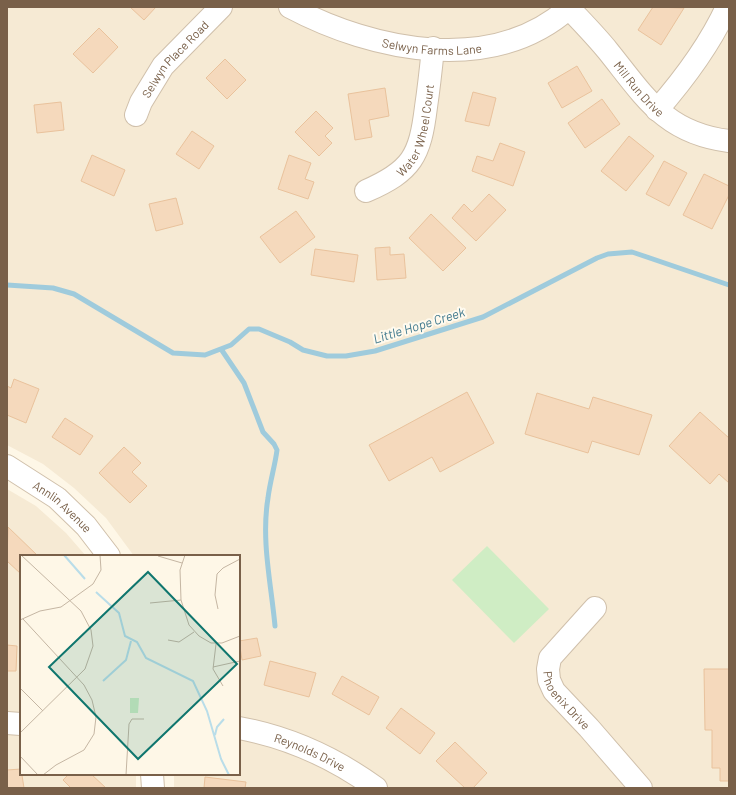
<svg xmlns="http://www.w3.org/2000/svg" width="736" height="795" font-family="Barlow,sans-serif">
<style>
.residential{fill:#f6ead4}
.green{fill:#cfedc4}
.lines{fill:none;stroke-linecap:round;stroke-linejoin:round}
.stream{stroke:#9fcbdc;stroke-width:5}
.building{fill:#f5d9bc;stroke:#e9c29c}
.minor-casing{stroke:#d0c0ab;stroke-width:24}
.minor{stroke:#fff;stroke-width:22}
.labels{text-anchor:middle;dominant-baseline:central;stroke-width:4;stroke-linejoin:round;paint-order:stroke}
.street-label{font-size:12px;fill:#796049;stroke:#fffaee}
.water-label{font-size:13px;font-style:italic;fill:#41798e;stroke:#fffaee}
.inset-river{fill:none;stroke:#b9dde9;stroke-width:2}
.inset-road{fill:none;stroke:#c5b6a3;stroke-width:1}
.view{fill:#0f766e;fill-opacity:0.15;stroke:#0f766e;stroke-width:2}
.inset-edge{fill:none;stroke:#796049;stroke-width:2}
</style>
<rect width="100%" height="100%" fill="#fef7e7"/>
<path class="residential" d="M7 7H729V788H174V774H239V556H134L106 518 74 488 43 464 7 445Z
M7 489 36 506 66 533 86 556H21V774H136V788H7Z"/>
<path class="green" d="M487 546 549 609 514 643 452 580Z"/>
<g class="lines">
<path class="stream" d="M7 285 53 288 74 294 173 353 205 355 231 345 249 329H259L290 342 303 350 327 356H346L375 351 483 317 597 258 608 254 632 252 729 285
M221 349 244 383 263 432 274 444 277 450C275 466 270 481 268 498 261 540 271 583 275 626"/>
</g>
<path class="building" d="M130 7H156L144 20Z
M653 7 684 8 661 45 638 30Z
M99 28 118 47 93 73 73 54Z
M225 59 246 80 227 99 206 78Z
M577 66 592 91 562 108 548 83Z
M385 88 389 116 369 120 372 137 355 140 348 94Z
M473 92 496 98 489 126 465 121Z
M602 99 620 124 585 148 568 123Z
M61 102 64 130 37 133 34 105Z
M316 111 333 128 325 136 332 143 319 156 295 132Z
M192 131 214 146 199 169 176 154Z
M629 136 654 156 626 191 601 171Z
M500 143 525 152 513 186 472 171 477 156 493 161Z
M92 155 125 170 114 196 81 181Z
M289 155 311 163 305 179 314 182 308 199 278 189Z
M664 161 687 173 669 206 646 194Z
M704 174 729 186V195L712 229 683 215Z
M489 194 506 210 476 241 452 218 464 204 472 212Z
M176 198 183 224 156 231 149 204Z
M296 211 315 237 280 263 260 237Z
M431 214 466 248 443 271 409 238Z
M390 247V255L404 254 406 278 377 280 375 248Z
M315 249 358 255 354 282 311 275Z
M14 379 39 389 26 423 7 415V386L11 388Z
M467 392 494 443 440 472 432 457 389 481 369 445Z
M537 393 589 409 593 397 652 415 639 455 592 441 588 453 525 434Z
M700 412 729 438V483L719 474 710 484 669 446Z
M65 418 93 436 80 455 52 437Z
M124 447 141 463 132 472 147 486 130 503 99 473Z
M8 527 38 556H21V574L7 561Z
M257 638 261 656 242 660 239 641Z
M7 645 17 646 16 671H7Z
M270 661 316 673 309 697 264 685Z
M704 669H729V781H720V768H712V730H705Z
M342 676 379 697 369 715 332 694Z
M401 708 435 733 420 754 386 728Z
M455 742 487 773 473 788H465L436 761Z
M21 769 24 788H7V770Z
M69 774H91L106 788H71L63 780Z
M205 777 246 782 245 788H204Z"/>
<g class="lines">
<defs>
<g id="minor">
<path id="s1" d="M290 7C373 51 493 76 570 7"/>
<path id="s2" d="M569 8C582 22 596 36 608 51 645 97 665 133 729 141"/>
<path d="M657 110C685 78 709 46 727 7"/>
<path id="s3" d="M136 115 141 102 163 66 221 7"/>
<path id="s4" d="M366 191C412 171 420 156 426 107 429 87 431 68 433 48"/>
<path id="s5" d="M7 466 57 498 86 526 109 556"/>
<path id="s6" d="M595 608 550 658 548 669 549 680 554 691 589 728 641 788"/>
<path d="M7 723 21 724"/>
<path id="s7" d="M239 728C288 737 336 759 376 788"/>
<path d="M152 774 153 788"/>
</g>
</defs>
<use href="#minor" class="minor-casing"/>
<use href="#minor" class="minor"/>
</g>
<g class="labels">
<g class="street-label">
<text stroke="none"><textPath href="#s1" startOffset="149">Selwyn Farms Lane</textPath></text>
<text stroke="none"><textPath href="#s3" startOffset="69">Selwyn Place Road</textPath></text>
<text stroke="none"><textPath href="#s2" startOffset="107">Mill Run Drive</textPath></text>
<text stroke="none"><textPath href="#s4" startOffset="85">Water Wheel Court</textPath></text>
<text stroke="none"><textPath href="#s5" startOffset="69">Annlin Avenue</textPath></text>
<text stroke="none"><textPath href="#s6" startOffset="116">Phoenix Drive</textPath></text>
<text stroke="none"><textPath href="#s7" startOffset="75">Reynolds Drive</textPath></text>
</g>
<g class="water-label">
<text transform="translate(419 325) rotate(-17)">Little Hope Creek</text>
</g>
</g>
<g transform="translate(20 555)">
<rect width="220" height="220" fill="#fef7e7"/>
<path d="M110 143H119L118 158H110Z" fill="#cfedc4"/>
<path class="inset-river" d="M44 0 65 24M76 37 99 58 105 81 117 87 126 103 173 126 187 156 201 204 209 220M83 126 106 105 111 86M195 180 197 172 204 164"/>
<path class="inset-road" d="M165 0 160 15 161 45 169 70 179 81 191 88H202L220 81M138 1 162 8M130 48 161 45M198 54 195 40 197 19 203 13 220 4M3 64 64 130 72 145 76 162 74 179 64 195 36 210 23 220M0 65 20 56 41 52 73 29 81 15 80 0M148 85 159 87 174 77M196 89 193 114 203 131M193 112 220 106M0 133 23 156M0 178 65 114 73 91 71 75 61 56 1 0M0 201 18 220M106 220 109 169 112 164H124"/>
<path class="view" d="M128 17 217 109 118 204 29 112Z"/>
<rect width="220" height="220" class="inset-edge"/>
</g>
<rect width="736" height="795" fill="none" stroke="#796049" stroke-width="16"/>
</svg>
